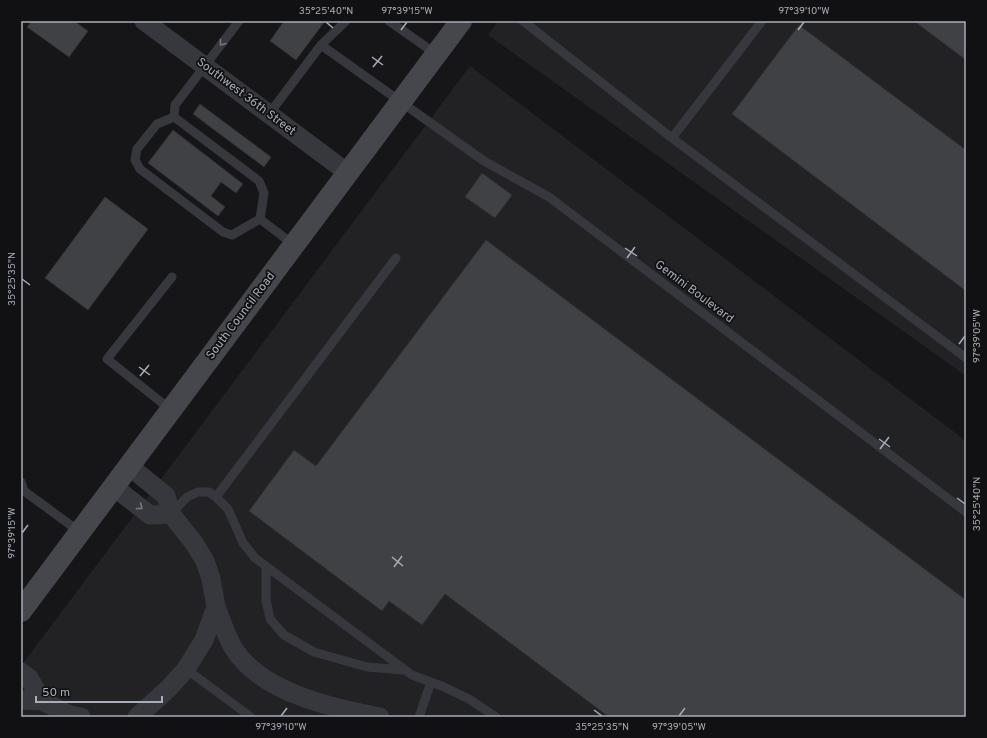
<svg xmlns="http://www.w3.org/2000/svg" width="987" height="738" font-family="Overpass,sans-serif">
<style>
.built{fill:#222225}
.building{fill:#404145;stroke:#303034}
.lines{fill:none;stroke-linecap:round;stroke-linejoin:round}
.lane{stroke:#37383d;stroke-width:9}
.street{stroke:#37383d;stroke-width:19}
.secondary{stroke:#45474d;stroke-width:22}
.oneway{stroke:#757881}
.ticks{fill:none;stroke:#a8adb8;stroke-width:1.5}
.labels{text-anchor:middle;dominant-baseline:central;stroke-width:3.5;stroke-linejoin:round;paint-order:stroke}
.street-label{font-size:12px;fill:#a8adb8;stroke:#111113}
.neatline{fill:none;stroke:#a8adb8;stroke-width:1.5}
.ticks-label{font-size:10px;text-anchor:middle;fill:#a8adb8}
</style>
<rect width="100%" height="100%" fill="#161618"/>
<path class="built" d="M498 21H966V376L488 35Z
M470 66 966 441V717H21V666Z"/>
<path class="building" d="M32 21H74L88 31 69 57 27 27Z
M284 21H325L296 60 270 41Z
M914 21H966V60Z
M799 25 966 150V291L732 114Z
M200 104 271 157 264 167 193 114Z
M173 130 243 184 236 193 221 182 211 196 225 207 218 216 148 163Z
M482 173 512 195 495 218 465 197Z
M105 197 148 229 88 310 45 278Z
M486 240 966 600V717H609L445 594 422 625 389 601 382 611 249 511 294 450 316 466Z"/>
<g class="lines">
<path class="lane" d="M389 21 436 54
M523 21 672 138 966 358
M321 45 346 21
M269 114 321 45 484 161 549 197 966 512
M174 117 259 181 264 193 260 219 232 235 223 232 140 169 135 160 137 149 157 124Z
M174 117 175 105 239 21
M672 138 762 21
M260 219 294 245
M171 410 107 359 172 277
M21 482 24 491 80 532
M216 497 396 258
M171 514 187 497 198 492H209L216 497 228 509 243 543 255 558 412 675 444 687 469 699 496 717
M266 567V600L270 619 284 635 314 652 367 667 404 670
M186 669 251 717
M419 717 431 682"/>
<path class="street" d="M144 21 348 173
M129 466 166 496 171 514 194 543 205 561 211 579 216 607 204 640 186 669 169 688 137 717
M114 487 150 515 171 514
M216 607C221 619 227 638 234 649 262 693 333 708 380 717
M21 672 29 678 42 701 21 700
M42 701 70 715 81 717"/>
<path class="secondary" d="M21 611 461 21"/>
</g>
<defs><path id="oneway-chevron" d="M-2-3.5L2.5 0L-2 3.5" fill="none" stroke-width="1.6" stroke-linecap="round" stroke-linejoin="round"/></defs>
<g class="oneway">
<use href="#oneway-chevron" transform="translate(222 43) rotate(128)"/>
<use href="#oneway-chevron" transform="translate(140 507) rotate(37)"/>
</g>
<path class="ticks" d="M326 22 333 28M401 30 407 22M798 30 804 22M372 57 383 65M373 67 382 56M625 248 637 256M627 258 635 247M22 279 30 285M959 344 965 336M139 367 150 375M140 376 149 365M879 439 890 447M880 449 889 437M957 498 965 504M22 533 28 525M392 557 403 566M394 567 402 556M594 710 602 716M281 716 287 708M679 716 685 708"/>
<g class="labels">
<g class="street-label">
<text transform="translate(246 97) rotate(37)">Southwest 36th Street</text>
<text transform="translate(694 292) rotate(37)">Gemini Boulevard</text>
<text transform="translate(241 316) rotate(-53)">South Council Road</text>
</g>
</g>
<rect width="987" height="738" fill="none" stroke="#111113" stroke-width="44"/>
<path d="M36 696v6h126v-6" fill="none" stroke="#a8adb8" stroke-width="2"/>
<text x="42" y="696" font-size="12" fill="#a8adb8" stroke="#111113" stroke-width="3" paint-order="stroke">50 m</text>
<rect x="22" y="22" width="943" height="694" class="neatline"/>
<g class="ticks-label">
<text x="326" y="14">35°25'40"N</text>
<text x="407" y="14">97°39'15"W</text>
<text x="804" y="14">97°39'10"W</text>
<text transform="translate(11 279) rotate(-90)" y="4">35°25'35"N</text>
<text transform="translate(976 336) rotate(-90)" y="4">97°39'05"W</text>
<text transform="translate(976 504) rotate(-90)" y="4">35°25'40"N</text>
<text transform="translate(11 533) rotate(-90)" y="4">97°39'15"W</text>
<text x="281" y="730">97°39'10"W</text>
<text x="602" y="730">35°25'35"N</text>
<text x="679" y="730">97°39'05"W</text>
</g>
</svg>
